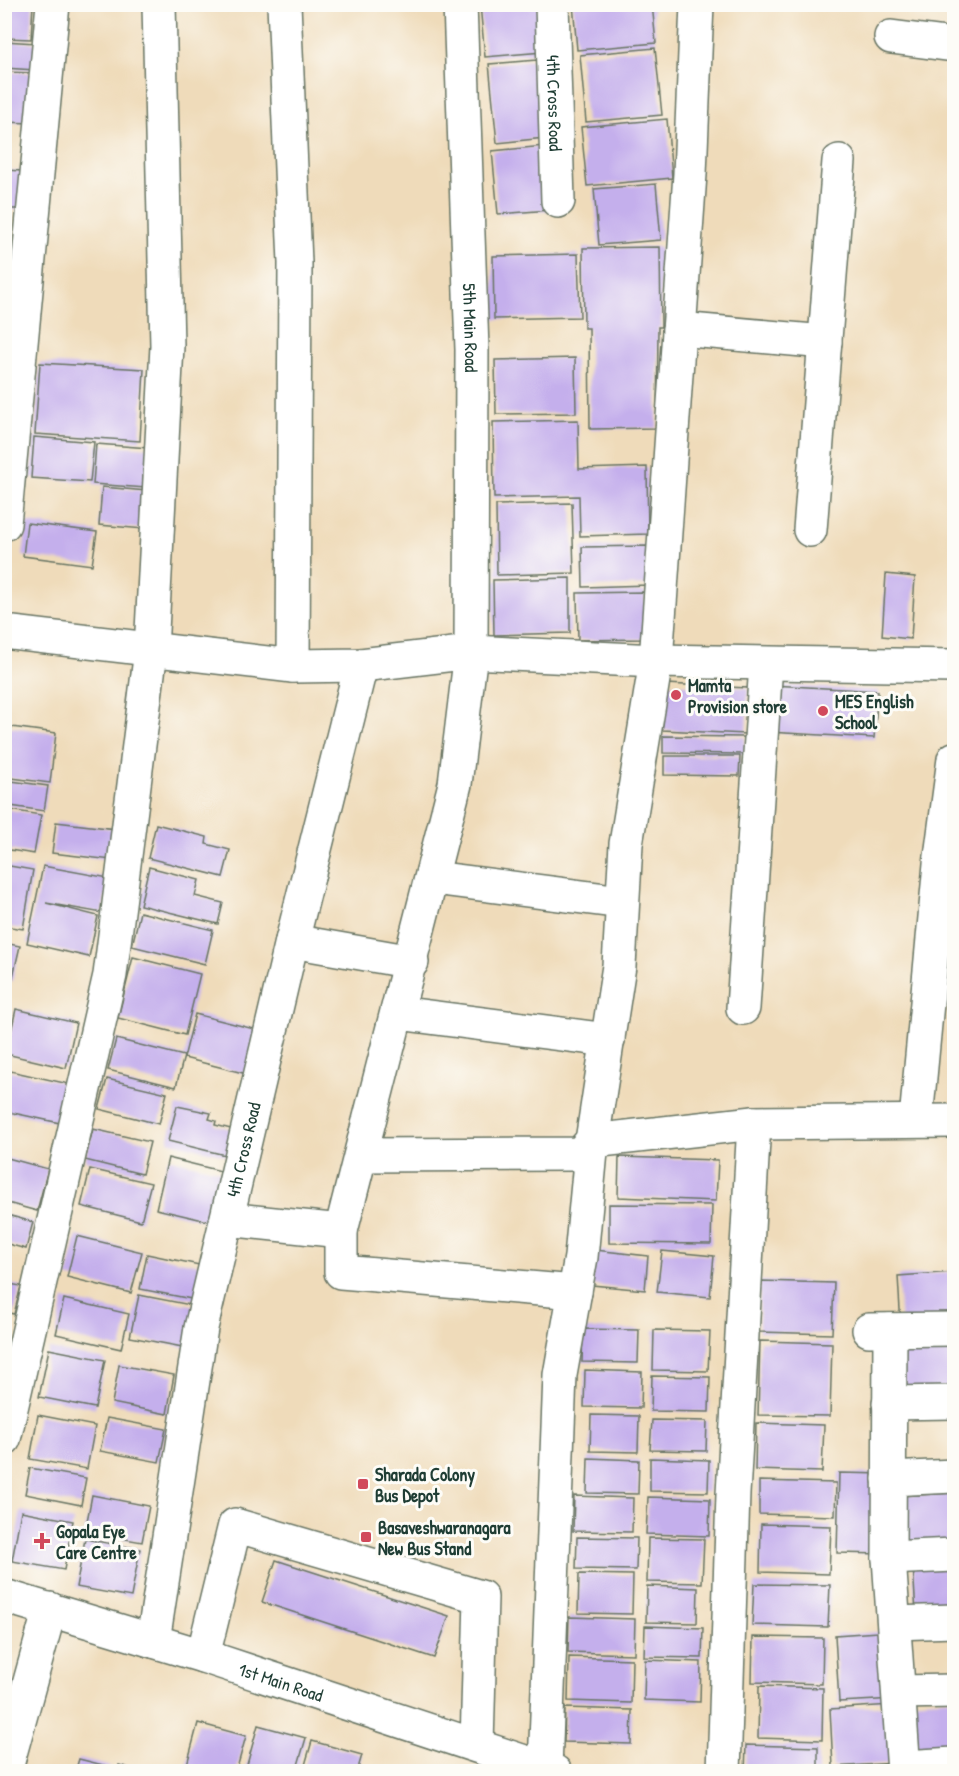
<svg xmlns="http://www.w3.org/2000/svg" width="959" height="1776" font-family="'Patrick Hand',sans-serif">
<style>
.building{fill:#c4afec}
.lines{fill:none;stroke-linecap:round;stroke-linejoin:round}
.minor-casing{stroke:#687463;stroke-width:36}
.minor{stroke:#fff;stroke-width:33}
.poi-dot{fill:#d1495b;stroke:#fdfcf7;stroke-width:2}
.labels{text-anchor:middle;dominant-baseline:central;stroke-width:6;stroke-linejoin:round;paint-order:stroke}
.street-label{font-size:18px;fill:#1f3d34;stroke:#fdfcf7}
.poi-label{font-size:18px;font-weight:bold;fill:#1f3d34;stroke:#fdfcf7;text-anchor:start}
</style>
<rect width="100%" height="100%" fill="#fdfcf7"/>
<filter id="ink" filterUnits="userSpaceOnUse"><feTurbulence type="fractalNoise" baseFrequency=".0167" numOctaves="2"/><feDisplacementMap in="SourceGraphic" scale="12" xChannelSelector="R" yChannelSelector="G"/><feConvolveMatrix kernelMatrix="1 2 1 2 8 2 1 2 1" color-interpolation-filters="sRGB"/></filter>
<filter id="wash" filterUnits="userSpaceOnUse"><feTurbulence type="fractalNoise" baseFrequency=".008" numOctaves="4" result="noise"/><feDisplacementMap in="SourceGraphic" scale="24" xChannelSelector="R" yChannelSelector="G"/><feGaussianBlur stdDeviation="1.35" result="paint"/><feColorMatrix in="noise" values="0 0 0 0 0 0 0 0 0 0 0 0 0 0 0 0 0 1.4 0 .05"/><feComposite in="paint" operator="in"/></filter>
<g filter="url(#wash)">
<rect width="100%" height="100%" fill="#efdbba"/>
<g id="blocks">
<path class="building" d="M4 4H33L31 39 4 38Z
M538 4 543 52 485 57 480 5Z
M573 4H652L656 43 577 50Z
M4 41 36 43 35 70 4 68Z
M655 48 662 115 586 122 580 55Z
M537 60 545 138 497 143 489 64Z
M4 72 34 73 31 123 4 122Z
M667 119 672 178 587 186 581 127Z
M544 146 550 210 498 214 492 151Z
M4 170 22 171 19 209H4Z
M656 184 661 240 599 245 594 189Z
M4 213 10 214 8 250H4Z
M660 247 661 327H658L657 428 590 429 589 328H584L583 248Z
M5 254H14L12 293 5 292Z
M578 254 580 317 494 319 493 256Z
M4 296H8L6 335H4Z
M575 358 576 413 496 414 495 360Z
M40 363 144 369 140 441 35 434Z
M578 420 579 469 647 467 648 534 580 536 579 496 494 498 493 422Z
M34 437 94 442 90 482 31 478Z
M96 444 149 448 146 488 93 484Z
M102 487 147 491 144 529 99 525Z
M572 503 574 573 497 575 496 505Z
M27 523 97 532 92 565 23 556Z
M648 546 649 585 583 587 582 547Z
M886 574 915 577 911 639 882 636Z
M570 578V633L494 635 493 580Z
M645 592V639L578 640 577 593Z
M665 684 748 688 746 734 662 730Z
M772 685 878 691 874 738 768 732Z
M4 726 56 733 50 783 4 777Z
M663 736 745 737V754L663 753Z
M664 756H740L739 776 664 775Z
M4 780 48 786 44 811 4 805Z
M4 809 41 815 34 854 4 849Z
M56 822 116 829 112 860 52 853Z
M156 824 207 837 206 844 230 850 223 877 148 858Z
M4 865 33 870 23 929 4 926Z
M43 866 109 878 102 913 46 903 98 916 89 957 27 943Z
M149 867 199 880 195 896 223 903 218 924 140 905Z
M140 912 213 930 205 964 132 946Z
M4 943 20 946 12 981 4 980Z
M133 957 200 974 185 1035 118 1018Z
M16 1009 76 1023 66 1068 6 1054Z
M195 1014 258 1030 247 1074 184 1058Z
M116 1039 184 1056 176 1087 108 1070Z
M6 1070 69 1084 60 1123 4 1111Z
M107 1079 167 1093 159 1124 99 1109Z
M177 1106 211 1113 209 1119 216 1121 215 1125 239 1131 233 1157 168 1141Z
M93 1129 150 1142 142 1174 85 1160Z
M4 1157 48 1169 37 1211 4 1202Z
M619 1157 718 1160 716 1201 618 1197Z
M168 1158 225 1172 216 1223 156 1209Z
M90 1169 151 1183 141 1221 81 1206Z
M609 1204 712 1205 711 1244 609 1243Z
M4 1214 33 1222 26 1249 4 1243Z
M77 1236 142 1252 131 1293 67 1277Z
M595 1250 648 1256 645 1290 592 1285Z
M662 1251 714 1256 710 1297 657 1292Z
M147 1254 209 1267 202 1301 140 1289Z
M954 1272V1324L901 1327 898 1276Z
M760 1281 834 1283 832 1334 759 1332Z
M4 1283 21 1286 14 1314 4 1312Z
M139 1295 196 1306 188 1348 130 1337Z
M64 1299 129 1314 121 1349 56 1334Z
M583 1329 639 1330 638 1363 582 1362Z
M654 1330 710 1331 708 1371 653 1370Z
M954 1339V1396L905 1399 901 1342Z
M760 1341 832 1343 830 1416 758 1415Z
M49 1349 105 1360 95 1408 39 1397Z
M119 1365 174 1375 167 1414 112 1403Z
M585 1370 642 1372 641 1408 584 1407Z
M652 1376 710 1377 709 1412 651 1411Z
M38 1415 95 1426 87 1469 30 1459Z
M591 1415 639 1416 638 1452 590 1451Z
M107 1418 166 1429 159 1462 100 1451Z
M652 1420 707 1421 706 1451 650 1450Z
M756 1423 824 1425 822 1472 755 1470Z
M588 1458 639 1460 638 1494 587 1493Z
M650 1458 709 1460 708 1492 650 1491Z
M30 1468 86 1478 81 1505 25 1494Z
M839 1473 886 1474 884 1554 837 1553Z
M759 1481 836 1483 835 1516 759 1514Z
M954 1493V1552L901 1555 898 1496Z
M92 1495 149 1506 142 1542 85 1532Z
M574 1496 633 1498 632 1532 573 1531Z
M648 1497 710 1499 709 1536 646 1534Z
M21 1511 73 1521 64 1570 12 1561Z
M761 1524 831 1526 829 1574 760 1572Z
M577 1537 637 1538 636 1570 576 1569Z
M648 1538 704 1539 702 1583 647 1582Z
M85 1539 140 1549 131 1597 76 1587Z
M276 1560 449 1616 434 1658 262 1602Z
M954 1562V1612L916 1614 913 1565Z
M579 1574 633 1575 632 1614 578 1613Z
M754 1584 830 1585 828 1627 752 1625Z
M647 1586 698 1588 697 1623 646 1622Z
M569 1617 635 1619 634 1654 568 1652Z
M645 1626 703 1628 702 1658 644 1657Z
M892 1631 896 1699 839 1702 835 1635Z
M753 1637 823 1638 822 1684 752 1682Z
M569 1657 632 1659 631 1703 568 1701Z
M645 1660 701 1662 700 1702 644 1700Z
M759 1686 823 1688 822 1740 758 1738Z
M954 1698V1759L911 1761 908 1701Z
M892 1705 895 1763 833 1767 830 1709Z
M565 1708 632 1710 631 1744 564 1742Z
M198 1723 246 1736 236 1772H185Z
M258 1725 306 1738 296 1772H245Z
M312 1741 362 1755 357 1772H303Z
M746 1745 818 1747V1772H745Z
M79 1759 111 1767 110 1772H75Z
M119 1765 140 1771 139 1772H118Z"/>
</g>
</g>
<g filter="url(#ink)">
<use href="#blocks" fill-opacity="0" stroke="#687463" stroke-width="1.5"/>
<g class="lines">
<defs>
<g id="minor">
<path d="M284 4 295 263 293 666"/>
<path id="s1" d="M460 4 472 350 471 652 455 784 341 1231V1272L575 1292"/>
<path id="s2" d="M552 4 558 201"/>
<path d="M891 37 954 45"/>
<path d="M679 329 825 342"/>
<path d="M4 524 53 4"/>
<path d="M810 530 839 161"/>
<path d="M4 632 293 666 361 665 471 652 656 661 954 666"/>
<path d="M433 878 622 902"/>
<path d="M292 941 412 962"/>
<path d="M743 1008 766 664"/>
<path d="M398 1013 608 1040"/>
<path d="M916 1120 940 864 954 759"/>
<path d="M361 1155 580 1154 592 1141 754 1123 954 1121"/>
<path d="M227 1219 341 1231"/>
<path d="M869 1330 954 1329"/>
<path d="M890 1330 889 1558 904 1772"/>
<path d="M889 1403 954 1402"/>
<path d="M4 1439 110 975 151 650 167 346 159 4"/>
<path d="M889 1479 954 1476"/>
<path d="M889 1558 954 1555"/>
<path id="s3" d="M4 1596 203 1656 555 1772"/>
<path d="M894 1623 954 1621"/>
<path id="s4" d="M153 1641 201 1328 292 941 361 665"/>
<path d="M203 1656 235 1525 481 1597 477 1745"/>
<path d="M899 1692 954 1691"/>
<path d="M904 1767 954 1764"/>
<path d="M545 1768 560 1375 581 1257 592 1141 619 966 626 844 656 661 690 174 697 4"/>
<path d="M5 1772 50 1609"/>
<path d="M724 1772 733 1494 754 1123"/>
</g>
</defs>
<use href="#minor" class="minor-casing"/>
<use href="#minor" class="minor"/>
</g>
</g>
<g class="poi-dot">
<circle cx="676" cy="695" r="6"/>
<circle cx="823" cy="711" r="6"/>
<rect x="357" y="1478" width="12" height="12" rx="3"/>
<rect x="360" y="1531" width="12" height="12" rx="3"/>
<path d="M39 1532h6v6h6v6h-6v6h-6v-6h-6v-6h6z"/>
</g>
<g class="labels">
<g class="street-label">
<text stroke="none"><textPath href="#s2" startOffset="99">4th Cross Road</textPath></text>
<text stroke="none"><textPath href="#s1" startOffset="324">5th Main Road</textPath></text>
<text stroke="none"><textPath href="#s4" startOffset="500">4th Cross Road</textPath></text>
<text stroke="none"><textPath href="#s3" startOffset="290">1st Main Road</textPath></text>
</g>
<g class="poi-label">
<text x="688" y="685">Mamta<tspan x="688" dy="21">Provision store</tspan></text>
<text x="835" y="701">MES English<tspan x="835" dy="21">School</tspan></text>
<text x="375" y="1474">Sharada Colony<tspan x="375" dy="21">Bus Depot</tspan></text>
<text x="378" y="1527">Basaveshwaranagara<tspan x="378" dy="21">New Bus Stand</tspan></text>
<text x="56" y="1531">Gopala Eye<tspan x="56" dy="21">Care Centre</tspan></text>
</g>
</g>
<rect width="959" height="1776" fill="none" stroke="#fdfcf7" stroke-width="24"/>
</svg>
